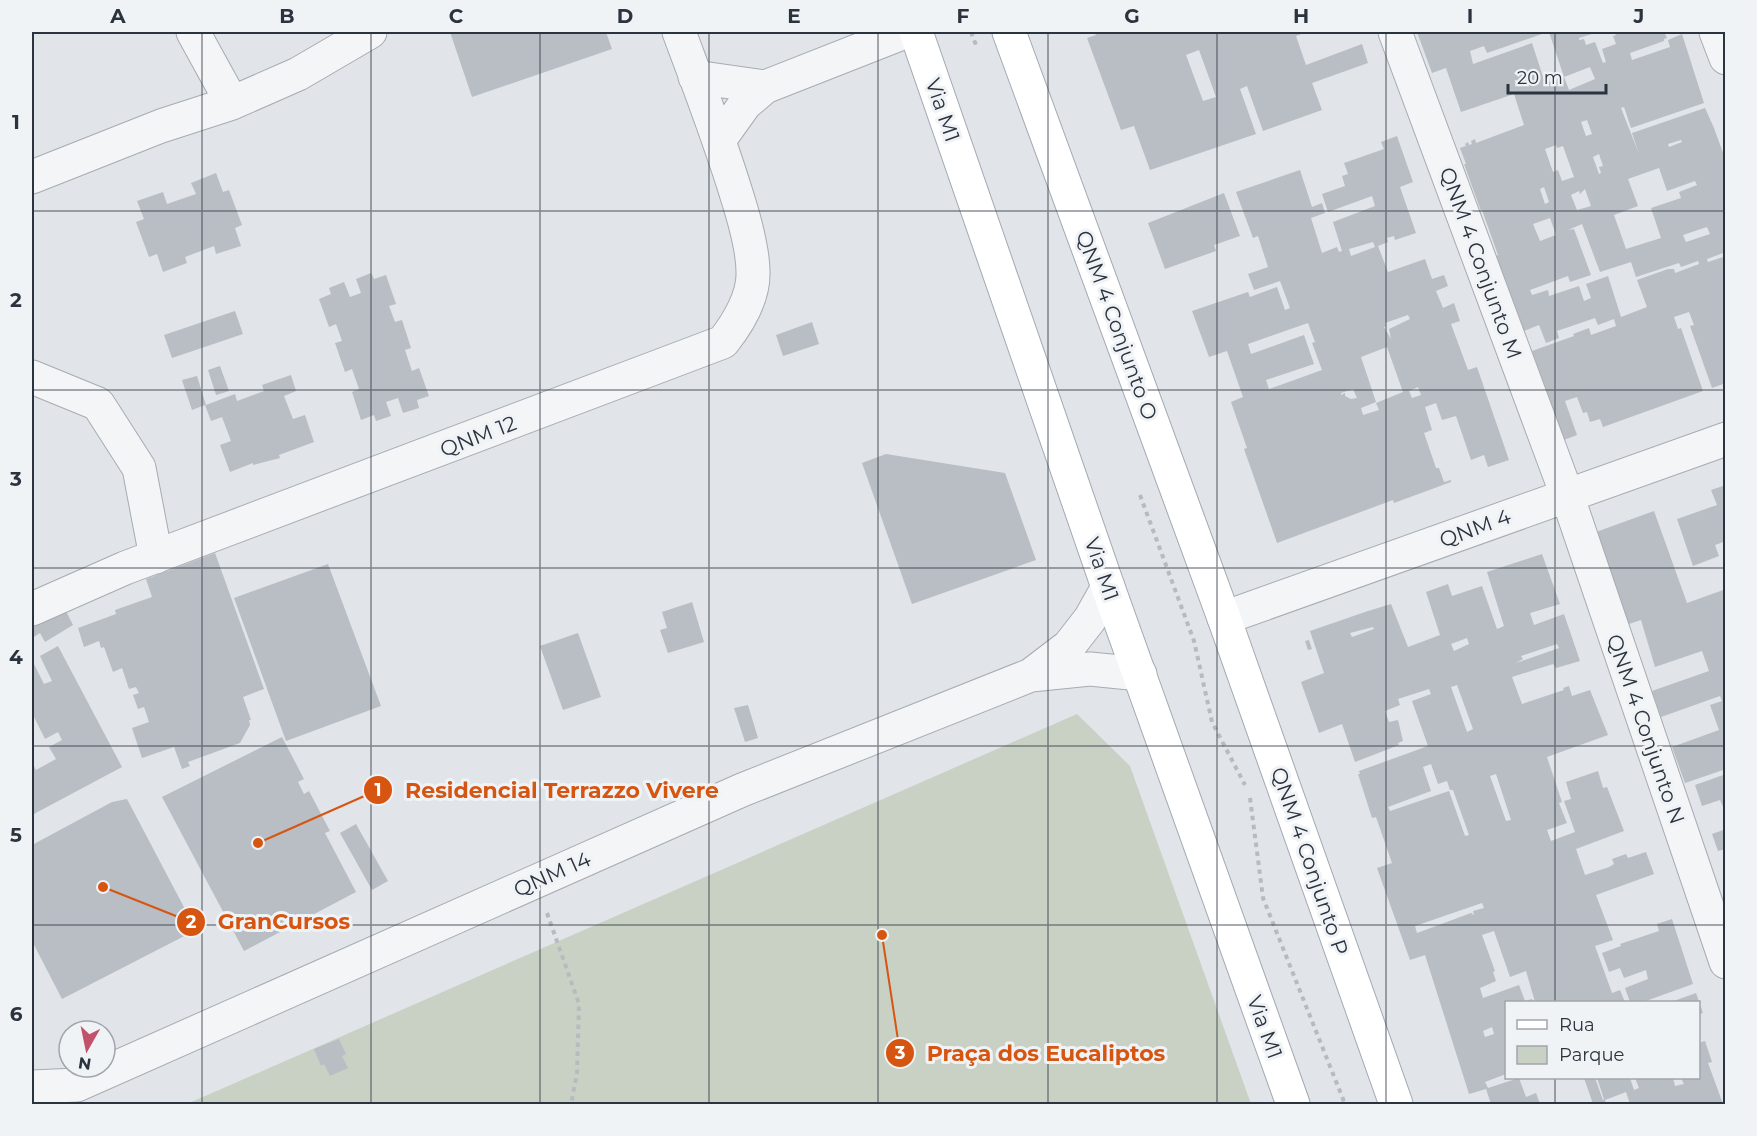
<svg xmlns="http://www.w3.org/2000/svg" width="1757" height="1136" font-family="Montserrat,sans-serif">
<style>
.green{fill:#c8d1c3}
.building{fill:#b9bec4;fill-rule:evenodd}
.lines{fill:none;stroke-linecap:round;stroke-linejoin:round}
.minor-casing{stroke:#a7abb2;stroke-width:35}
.major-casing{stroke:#a1aab3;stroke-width:35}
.path{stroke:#b7bbc0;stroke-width:4;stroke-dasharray:4.5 4.5;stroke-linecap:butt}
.minor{stroke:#f3f5f7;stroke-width:33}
.major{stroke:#fff;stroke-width:33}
.grid{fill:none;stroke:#2b333e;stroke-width:1.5;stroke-opacity:0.55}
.labels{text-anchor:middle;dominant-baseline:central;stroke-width:6;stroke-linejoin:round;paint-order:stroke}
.street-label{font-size:21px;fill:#2b333e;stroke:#f0f3f6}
.leader{fill:none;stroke:#d55511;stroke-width:2}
.callout-dot{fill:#d55511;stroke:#f0f3f6;stroke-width:2}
.mark-label{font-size:18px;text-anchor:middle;font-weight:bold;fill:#fff}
.callout-label{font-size:22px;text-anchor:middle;font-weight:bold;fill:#d55511;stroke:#f0f3f6;stroke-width:6;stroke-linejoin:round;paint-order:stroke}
.neatline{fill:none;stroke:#2b333e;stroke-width:2}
.grid-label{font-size:20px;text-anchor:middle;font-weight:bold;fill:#2b333e}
</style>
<rect width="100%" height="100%" fill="#e1e4e8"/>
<path class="green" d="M1077 714 1130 766 1251 1104H187Z"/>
<path class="building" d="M450 32H606L612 49 472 97Z
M1094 32H1307L1296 36 1306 65 1362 44 1368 63 1312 83 1322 110 1263 131 1247 86 1240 89 1256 134 1150 170 1134 126 1121 130 1087 38 1096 35ZM1199 50 1216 97 1203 101 1186 55Z
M1417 32H1541L1542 34 1487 53 1484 46 1470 51 1473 64 1532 43 1545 83 1564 77 1569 90 1595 79 1590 67 1564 77 1549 32H1598L1579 38V40L1584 39 1586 45 1595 42 1603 63 1606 62 1602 49 1616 44 1613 36 1616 35 1615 32H1664L1667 38 1664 39V41L1630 53 1632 60 1670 47 1668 40 1682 34 1704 103 1631 128 1624 107 1621 108 1639 154 1632 133 1705 108 1714 128 1726 161V252L1707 259 1708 262 1726 256V383L1712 388 1690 326 1694 325 1689 312 1674 317 1678 329 1681 328 1703 391 1603 427 1600 419 1590 422 1587 412 1583 413 1577 397 1565 401 1577 435 1564 440 1532 351 1574 336 1573 334 1589 328 1591 335 1616 326 1614 319 1598 325 1595 318 1557 331 1559 338 1546 343 1539 325 1524 331 1496 256 1498 255 1482 210 1481 211 1464 164H1466L1460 148 1466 146 1465 144 1468 142 1469 145 1472 144 1471 141 1475 139 1476 143 1524 125 1514 94 1461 112 1446 68 1432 73ZM1587 120 1592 134 1586 136 1581 122ZM1681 140 1682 142 1669 147 1668 144ZM1556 145 1557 148 1563 146 1574 177 1562 181 1558 170 1553 172 1545 149ZM1599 154 1603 166 1599 167 1601 173 1599 174 1593 157ZM1659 168 1667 191 1695 181 1697 185 1679 192 1681 198 1651 208 1661 238 1626 249 1614 215 1638 206 1628 179ZM1544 187 1549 202 1545 204 1540 189ZM1585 189 1591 206 1577 210 1571 195 1579 191 1580 194ZM1550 218 1556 235 1540 241 1533 224ZM1582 224 1600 272 1631 262 1636 277 1679 263 1681 267 1698 261 1699 264 1675 273 1674 269H1668L1637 280 1647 307 1621 317 1608 276 1586 284 1591 298 1584 301 1579 286 1549 296 1548 290 1532 295 1530 290 1568 276 1570 282 1591 275 1574 229 1568 230ZM1707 227 1710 234 1686 242 1683 235Z
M1397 136 1413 182 1400 187 1416 233 1395 240 1394 236 1387 238 1388 242 1378 246 1388 272 1425 259 1432 279 1444 275 1448 286 1436 291 1441 303 1443 308 1454 303 1460 321 1451 324 1468 370 1477 367 1509 460 1488 467 1484 455 1471 460 1456 416 1442 420 1436 403 1425 407 1432 430 1424 433 1436 468H1439L1444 482 1451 480V482L1394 503 1393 500 1277 543 1244 449 1247 448 1231 402 1243 397 1227 351 1209 357 1192 311 1248 292 1250 297 1277 287 1285 310 1290 308 1280 281 1254 290 1248 274 1268 267 1258 236 1253 238 1236 192 1300 170 1312 207 1322 203 1325 213 1311 218 1322 253 1337 247 1339 252 1342 251 1333 222 1375 206 1372 196 1328 212 1322 194 1345 186 1342 176 1348 174 1344 163 1384 149 1381 142ZM1373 242 1375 247 1351 256 1349 249ZM1408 315 1410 319 1389 329 1391 339 1384 327 1386 326 1385 323ZM1308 323 1315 342 1312 343 1322 370 1269 389 1266 380 1314 364 1304 335 1251 354 1248 344ZM1387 347 1403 392 1376 403 1379 410 1363 415 1361 408 1376 402 1361 357ZM1418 387 1421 395 1412 398 1409 391ZM1353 389 1357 398 1351 399 1345 396V393L1341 395V393Z
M216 173 223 192 229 190 242 225 235 228 241 246 216 254 214 246 185 257 187 263 163 272 157 254 149 257 136 222 144 219 137 201 163 192 167 204 196 194 191 183Z
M1224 193 1240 236 1214 245 1216 251 1165 269 1148 223Z
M371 273 374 279 386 275 396 304 389 306 395 322 402 320 411 348 405 350 412 371 419 368 429 396 417 400 419 408 403 413 398 398 386 402 391 416 376 421 374 415 361 420 352 392 359 389 352 369 345 372 335 343 342 341 336 324 329 327 319 299 331 294 329 288 344 282 350 297 361 293 356 279Z
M235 311 243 334 172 358 164 335Z
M812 322 819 344 783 356 776 335Z
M220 366 229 391 216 395 208 370Z
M291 375 296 391 284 396 293 419 305 415 314 442 279 455 280 458 253 465V463L230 472 220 445 231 441 222 417 211 421 205 405 192 410 182 380 197 376 206 405 235 394 237 401 264 391 262 385Z
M886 454 1005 473 1036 560 912 604 862 463Z
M1726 485V541L1715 545 1719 556 1693 566 1677 519 1717 505 1711 490Z
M1654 511 1687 603 1726 589V769L1685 783 1672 747 1719 730 1710 705 1722 701 1720 696 1661 717 1652 691 1709 671 1702 651 1655 667 1641 620 1629 624 1596 532Z
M215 553 264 689 243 697 251 720H249L250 725 240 743 188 762 190 766 182 769 174 747 142 758 132 728 149 722 144 707 138 709 133 695 139 693 136 687 129 689 122 668 113 672 104 647 101 648 99 641 84 647 78 628 116 614 115 610 152 597 146 579Z
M1542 554 1560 604 1530 613 1534 625 1564 614 1580 661 1556 668 1553 664 1512 677 1522 704 1564 690 1563 688 1569 686 1572 696 1590 690 1608 735 1547 757 1562 802 1559 803 1567 823 1547 830 1551 841 1575 832 1564 801 1571 799 1566 782 1598 771 1603 788 1607 787 1624 831 1576 849 1585 875 1609 867 1614 864 1612 859 1626 854 1628 858 1646 852 1654 874 1596 895 1613 940 1595 946 1612 993 1620 990 1625 1002H1535L1526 971 1510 977 1494 931 1482 935 1495 971 1493 972 1496 981 1480 988 1483 998 1519 985 1525 1001 1532 999 1533 1002H1506V1074L1485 1082 1488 1088 1519 1078 1526 1097 1536 1093 1540 1104H1491L1486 1089 1469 1094 1425 955 1410 960 1377 868 1392 863 1376 817 1372 818 1358 774H1360L1359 771 1428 746 1412 701 1431 694 1429 689 1398 699 1400 705 1385 711 1389 722 1398 720 1403 741 1398 743 1399 745 1355 762 1342 724 1319 733 1301 682 1324 673 1310 631 1368 611 1391 604 1408 647 1440 635 1426 592 1448 584 1452 596 1482 586 1497 629 1504 626 1487 572ZM1373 627 1374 629 1352 637 1350 633ZM1467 638 1469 644 1454 651 1451 644ZM1557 644 1559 648 1516 663 1523 659 1521 656ZM1457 685 1473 729 1467 732 1451 687ZM1431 764 1438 784 1447 781 1450 790H1453L1469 835 1465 836 1449 791 1390 811 1388 807 1431 791 1423 767ZM1496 774 1511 820 1506 821 1490 776ZM1482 903 1484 908 1473 911 1474 915 1471 913 1417 933 1415 926ZM1492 1027 1494 1034 1485 1037 1483 1031Z
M328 564 381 706 286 741 234 598Z
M692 602 704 642 668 653 660 630 667 628 662 612Z
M62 603 73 625 45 642 40 633 32 638V618Z
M578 633 601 697 563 710 540 646Z
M1309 640 1312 649 1308 650 1305 641Z
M58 646 122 767 32 815V762L36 770 56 759 49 747 62 740 58 732 45 739 32 713V660L44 684 52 681 40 656Z
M748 705 758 738 745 742 734 708Z
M282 737 304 779 298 782 304 794 309 791 330 831 325 833 356 892 244 951 162 797Z
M1726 774V813L1720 800 1702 806 1695 785Z
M127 799 196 930 62 999 32 941V845L112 802Z
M356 824 388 881 372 890 340 833Z
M1726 829V849L1718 851 1712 834Z
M1672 919 1693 984 1643 1002H1630L1625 988 1648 979 1646 970 1624 978 1620 968 1609 972 1602 953 1621 946 1620 944 1659 931 1657 924Z
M1696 993 1703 1013 1698 1014V1002H1671Z
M339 1039 346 1054 342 1056 348 1068 330 1076 324 1064 321 1066 314 1049Z
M1705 1041 1712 1062 1708 1063 1723 1104H1630L1626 1092 1605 1100 1606 1104H1593L1584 1078H1595L1603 1100 1604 1099 1597 1078H1630L1634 1090 1639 1088 1635 1078H1673L1675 1086 1684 1084 1681 1078H1698V1043Z"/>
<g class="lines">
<defs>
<path id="minor" d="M193 32 232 103
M1395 32 1567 495 1726 962
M1716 32 1726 58
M695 77 765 87
M720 139 745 104 765 87 905 32
M32 177 161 126 232 103 298 74 370 32
M32 377 98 404 139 468 156 557
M32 609 125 568 723 342C738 323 754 296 753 272 753 251 743 215 737 196 720 140 699 86 679 32
M1224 618 1726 439
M1031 675 1069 646 1090 619 1108 587
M32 1087 77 1085 742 790 1031 675 1090 669 1140 674"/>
<path id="major" d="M916 32 1108 587 1293 1104
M1009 32 1224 618 1396 1104"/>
</defs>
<use href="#minor" class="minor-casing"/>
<use href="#major" class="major-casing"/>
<path class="path" d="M971 32 976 45
M1140 495 1194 641 1212 722 1245 785
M1250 798 1263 898 1345 1104
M547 913 579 1004 577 1073 571 1104"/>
<use href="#minor" class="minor"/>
<use href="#major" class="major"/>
</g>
<path class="grid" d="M202 32V1104M371 32V1104M540 32V1104M709 32V1104M878 32V1104M1048 32V1104M1217 32V1104M1386 32V1104M1555 32V1002M32 211H1726M32 390H1726M32 568H1726M32 746H1726M32 925H1726M1555 1078V1104"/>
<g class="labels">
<g class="street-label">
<text transform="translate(943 110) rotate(71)">Via M1</text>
<text transform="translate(1481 263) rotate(70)">QNM 4 Conjunto M</text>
<text transform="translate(1117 325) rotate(70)">QNM 4 Conjunto O</text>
<text transform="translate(478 436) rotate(-21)">QNM 12</text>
<text transform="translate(1475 528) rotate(-20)">QNM 4</text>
<text transform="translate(1102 569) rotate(71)">Via M1</text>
<text transform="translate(1646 729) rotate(71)">QNM 4 Conjunto N</text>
<text transform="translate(1310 861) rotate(71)">QNM 4 Conjunto P</text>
<text transform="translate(552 874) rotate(-24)">QNM 14</text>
<text transform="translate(1265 1027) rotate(70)">Via M1</text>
</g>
</g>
<path class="leader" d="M258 843L378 790M103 887L191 922M882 935L900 1053"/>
<g class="callout-dot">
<circle cx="258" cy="843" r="6"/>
<circle cx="103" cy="887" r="6"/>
<circle cx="882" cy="935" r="6"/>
<circle cx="378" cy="790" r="15"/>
<circle cx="191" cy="922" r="15"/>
<circle cx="900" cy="1053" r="15"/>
</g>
<g class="mark-label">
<text x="378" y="796">1</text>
<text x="191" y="928">2</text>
<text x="900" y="1059">3</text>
</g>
<g class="callout-label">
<text x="562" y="798">Residencial Terrazzo Vivere</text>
<text x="284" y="929">GranCursos</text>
<text x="1046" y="1061">Praça dos Eucaliptos</text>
</g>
<rect width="1757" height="1136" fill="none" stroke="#f0f3f6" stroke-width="66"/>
<rect x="1505" y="1001" width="195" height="78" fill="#f0f3f6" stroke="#a1a6ac" stroke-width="1.5"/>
<rect x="1517" y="1020" width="30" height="9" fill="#ffffff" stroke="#a1a6ac" stroke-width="1.5"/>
<text x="1559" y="1031" font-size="18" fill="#2b333e">Rua</text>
<rect x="1517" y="1046" width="30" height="18" fill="#c8d1c3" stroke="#a1a6ac" stroke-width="1.5"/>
<text x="1559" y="1061" font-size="18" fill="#2b333e">Parque</text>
<g transform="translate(87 1049) rotate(189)"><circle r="28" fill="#f0f3f6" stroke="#a1a6ac" stroke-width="1.5"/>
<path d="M0-4.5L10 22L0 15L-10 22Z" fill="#c1526c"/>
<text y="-9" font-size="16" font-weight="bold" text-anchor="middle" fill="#2b333e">N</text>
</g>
<path d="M1508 84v9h98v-9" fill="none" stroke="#2b333e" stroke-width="3"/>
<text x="1517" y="84" font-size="18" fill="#2b333e" stroke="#f0f3f6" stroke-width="4.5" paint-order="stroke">20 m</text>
<rect x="33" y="33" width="1691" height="1070" class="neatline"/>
<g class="grid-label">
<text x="118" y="23">A</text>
<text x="287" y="23">B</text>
<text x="456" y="23">C</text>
<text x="625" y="23">D</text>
<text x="794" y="23">E</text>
<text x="963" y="23">F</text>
<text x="1132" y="23">G</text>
<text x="1301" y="23">H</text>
<text x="1470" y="23">I</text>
<text x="1639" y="23">J</text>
<text x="16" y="129">1</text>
<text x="16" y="307">2</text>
<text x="16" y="486">3</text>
<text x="16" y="664">4</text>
<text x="16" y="842">5</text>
<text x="16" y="1021">6</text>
</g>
</svg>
